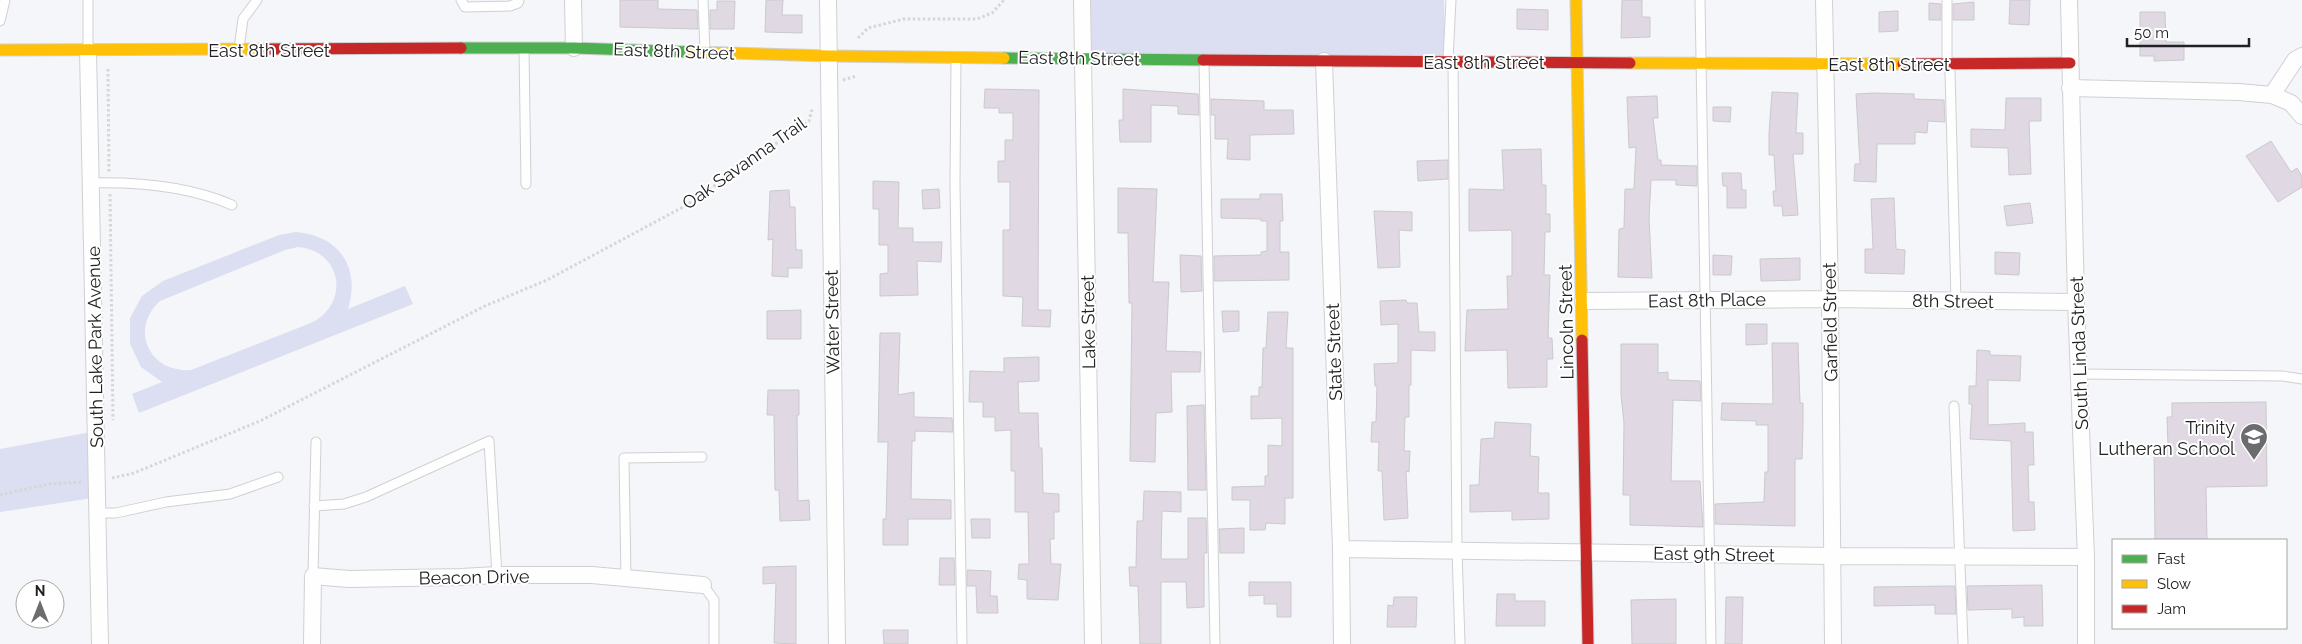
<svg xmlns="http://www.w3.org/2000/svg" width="2302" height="644" font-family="Raleway,sans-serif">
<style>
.green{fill:#dcdef1;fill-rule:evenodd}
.building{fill:#e0d9e4;stroke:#cac9cb}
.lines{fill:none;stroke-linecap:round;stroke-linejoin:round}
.lane-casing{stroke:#d0d0d2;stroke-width:11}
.street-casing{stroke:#d0d0d2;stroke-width:18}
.fast-casing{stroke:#d0d0d2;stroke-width:13}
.slow-casing{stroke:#d0d0d2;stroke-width:13}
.jam-casing{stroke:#d0d0d2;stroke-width:13}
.path{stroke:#d6d6d6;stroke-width:3;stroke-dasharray:2.5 2.5;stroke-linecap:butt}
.lane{stroke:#fefefe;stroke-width:9}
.street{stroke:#fefefe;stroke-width:16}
.fast{stroke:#4caf50;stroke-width:11}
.slow{stroke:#ffc107;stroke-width:11}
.jam{stroke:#c62828;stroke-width:11}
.labels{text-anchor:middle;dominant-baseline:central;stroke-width:4;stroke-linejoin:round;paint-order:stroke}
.street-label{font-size:18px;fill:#212123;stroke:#fff}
.poi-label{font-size:18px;fill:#212123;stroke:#fff;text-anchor:end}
</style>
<rect width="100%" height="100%" fill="#f5f6f9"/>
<path class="green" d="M1087 0H1444L1445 57 1088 54Z
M296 232C339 235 361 268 348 309L405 286 413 304 139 413 132 394 162 382 141 367 130 344V318L142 296 163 281 279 235ZM298 247C343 251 350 304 311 323L191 370C149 373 129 329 160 301L285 250Z
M91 432 93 498 0 512V449Z"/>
<path class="building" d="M620 0H658V9L697 10 698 29 620 27Z
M766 0H783L782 15H802V33L765 32Z
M1622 0H1642V17H1650V37L1621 38Z
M2010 0H2030L2029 25 2009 24Z
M717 1H735L734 29H710V10H717Z
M1974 2V20H1953V4Z
M1929 3 1941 4V20H1929Z
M1517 9 1548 10V30L1517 29Z
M1898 11V31L1879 32V12Z
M2140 12H2165L2166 42H2184V60L2154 61V56H2140Z
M985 89 1039 90 1038 310H1051L1050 327 1022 326 1023 297 1003 296V230H1010V182H998V161H1005V140H1013V113H999V108H984Z
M1123 89 1198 94 1199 115 1178 114V106L1151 105V142H1120L1119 120H1123Z
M1772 92 1798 93 1796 133H1803V154H1793L1798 215 1783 216 1782 206H1774L1773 191H1776L1774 155H1769V133Z
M1874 93 1914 94V99L1944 100 1945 122 1928 121 1927 133 1915 132V144H1877L1876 182 1854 181 1855 164H1860L1856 94Z
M1657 96 1658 118H1653L1658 160H1661V165L1697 166V186L1676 185V180H1651L1649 218 1652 278 1618 277 1619 229 1624 228 1625 189H1634L1636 147 1629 148 1627 97Z
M2006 98H2041V121H2029L2031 174 2009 175 2008 148 1971 147V129L2005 130Z
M1211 99 1264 101V110H1293L1294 134 1250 135V160L1227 159 1228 139H1215V115H1211Z
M1713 107H1731L1730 122 1713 121Z
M2271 141 2291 172 2297 168 2302 176V187L2278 202 2246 156Z
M1541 149 1542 185H1546V214H1550V232H1545L1544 275H1550L1548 338H1552L1553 359H1547V387L1508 388 1507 350 1465 351 1467 310 1508 309 1507 276H1512V232L1511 230 1469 231V189L1504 190 1502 150Z
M1448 160V179L1418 181 1417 161Z
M1722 173H1741L1742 190H1746V208H1727V186H1723Z
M873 181 899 182 898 228H913V242H942L941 262 917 261 918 295 880 296V274L888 273V245H879V209H873Z
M1118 188 1157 189 1153 282H1169L1166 351 1201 352 1200 372H1171L1172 412 1156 413 1155 462 1130 461 1132 303H1129L1128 233H1118Z
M939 189 940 208 923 209 922 190Z
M789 190 790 207H795L796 250H802V268H788V277L772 276 773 239 768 240 770 191Z
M1260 194H1282L1283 221H1280V252H1289V280L1214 281V256L1261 255V252L1267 251V221H1261V219L1221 218V199H1260Z
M1894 198 1896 249 1905 250 1904 274 1865 273V249H1873L1871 199Z
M2030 203 2033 223 2007 226 2004 206Z
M1374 211 1412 212V231L1399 230 1400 267 1378 268Z
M1995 252 2020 253 2019 275 1995 274Z
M1180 255 1201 256 1202 291 1181 292Z
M1713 255 1732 256 1731 275H1713Z
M1800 258V280L1761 281 1760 259Z
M1406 300 1407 303H1417L1419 332H1435V351L1411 350V385H1409V417H1405L1404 451H1410L1409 472 1406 471 1408 518 1384 520 1382 471H1378L1379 442H1371L1372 422H1376L1377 386H1375L1374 364 1398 363V324L1381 325 1380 301Z
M801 310V339H767V311Z
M1222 311H1239V331L1223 332Z
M1268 312H1288L1286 348H1293V498H1285V524L1266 523 1265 530H1250V500H1232V487L1265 486V476H1268V445L1282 446V418L1251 419V396H1259V387H1262L1263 348H1266Z
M1746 324H1767V344L1746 345Z
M880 333H900L898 395 914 392V417L952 418 953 432 915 431V441H912L911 499 951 500V519H908V545H883V519H886L888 442H878Z
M1772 343H1798L1800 403H1803V425L1802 459H1795V526L1715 524V504L1764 502 1765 472H1768V425H1756V421L1721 420 1722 403 1773 404Z
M1621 344H1658V373L1668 372V380L1700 381 1701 401 1673 400 1671 481H1700L1703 527 1630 525V495H1623L1624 423 1621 395Z
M1977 350 1990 351V355L2021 356 2020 381 1988 380V425L2025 423V432H2033L2034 465H2028L2029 502H2034L2035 530 2013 531 2011 441 1970 439 1972 404H1969V386H1976Z
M1039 357V381L1018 382 1019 413H1038L1039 448H1042L1043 493 1059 494V512H1054V539H1050L1051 564H1061L1058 600 1027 599V580L1018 579 1019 564H1029L1028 512H1015V471H1011V430L995 431V417H983V402H969L970 371 1004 372V358Z
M768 390H799V415H797L798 501 809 500 810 520 780 521 779 490H775L774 415H767Z
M2266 402 2267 486 2206 487 2207 540H2155L2154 446H2168L2167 417H2172V403Z
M1204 405 1206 490H1188L1187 406Z
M1495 422 1531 424 1530 456 1539 457 1538 493H1549V519L1512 520V511L1470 512V485H1479L1481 439 1494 438Z
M1144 491 1181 492V512L1162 511 1161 559H1188V518H1206L1207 553H1204V607L1187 608 1186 582H1161V644H1140L1138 586H1130L1129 567H1136L1137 521H1143Z
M971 519H990V538H972Z
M1244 528V553H1220L1219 529Z
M940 558H954L955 585H939Z
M796 566V644L774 643 776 583 763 584V567Z
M967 570 991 571 990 596H997L998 613H977L976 586H967Z
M1249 582H1291V617H1277V604H1264V595L1249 596Z
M2042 585 2043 626H2024V617L2012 618V609L1968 610 1967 586Z
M1950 586H1955L1956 614H1935V605L1874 606V587Z
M1497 594H1515V601H1545V626H1496Z
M1394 597H1417L1416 627H1387L1388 605 1393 606Z
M1726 597H1743L1742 644H1725Z
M1676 599V644H1632L1631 600Z
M883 630H908V644H884Z"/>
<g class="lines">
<defs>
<path id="lane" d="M88 0V48
M461 0 465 7 510 6 518 3 519 0
M703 0 705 51
M1700 0 1711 644
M1947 0V64L1950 72 1956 301
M0 21 5 0
M239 48 243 19 257 0
M524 49 526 184
M956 59 955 183 962 644
M1448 60 1451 0
M1204 62 1215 644
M1453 62 1457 550 1460 644
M92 183C139 182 188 186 232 205
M2079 374 2283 376 2302 379
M1954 406 1963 644
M314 506 344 504 366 497 489 441 497 575
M97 513H116L166 502 230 494 278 477
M313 576 316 442
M626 579 624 458 702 457
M703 585 714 600V644"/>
<path id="street" d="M573 0 574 48
M828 0 837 644
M1082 0 1093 644
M1824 0 1830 299 1833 644
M2069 0 2076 302 2086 557V644
M88 50 100 644
M1324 61 1341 549 1342 644
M2070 88 2239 92 2272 95 2291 103 2302 116
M2272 95 2295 60 2302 56
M1583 301 1830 299 2076 302
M1341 549 1831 556 2086 557
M312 644 313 576 349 579 461 577 497 575H592L703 585"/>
<path id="fast" d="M461 48H574L691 52
M1004 58 1203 60"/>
<path id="slow" d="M1576 0 1582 340
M0 50 266 49
M691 52 829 56 1004 58
M1630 63 1903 64"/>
<path id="jam" d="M266 49 461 48
M1203 60 1630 63
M1903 64 2070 63
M1582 340 1588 644"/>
</defs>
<use href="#lane" class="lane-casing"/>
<use href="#street" class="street-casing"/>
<use href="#fast" class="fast-casing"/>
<use href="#slow" class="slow-casing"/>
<use href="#jam" class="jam-casing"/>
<path class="path" d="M858 38 868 28 904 19H977L992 13 1004 0
M108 69 109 173
M843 80 856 76
M110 194 113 420
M112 478 134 473 260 421 485 306 547 280 685 206 809 121 812 109
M0 495 49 484 83 482"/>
<use href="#lane" class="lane"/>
<use href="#street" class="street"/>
<use href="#fast" class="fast"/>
<use href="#slow" class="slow"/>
<use href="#jam" class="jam"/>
</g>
<defs>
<symbol id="school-pin" viewBox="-11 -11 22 30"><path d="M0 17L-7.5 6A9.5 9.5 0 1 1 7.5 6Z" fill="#6b6c6e" stroke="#fff"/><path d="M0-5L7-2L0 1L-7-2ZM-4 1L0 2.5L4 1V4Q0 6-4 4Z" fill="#fff"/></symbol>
</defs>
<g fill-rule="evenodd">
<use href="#school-pin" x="2238" y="421" width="32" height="43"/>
</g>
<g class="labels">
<g class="street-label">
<text x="269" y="50">East 8th Street</text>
<text transform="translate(674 51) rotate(2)">East 8th Street</text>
<text transform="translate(1079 58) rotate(1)">East 8th Street</text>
<text x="1484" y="62">East 8th Street</text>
<text x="1889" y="64">East 8th Street</text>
<text transform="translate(744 163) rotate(-35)">Oak Savanna Trail</text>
<text transform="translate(1707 300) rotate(-1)">East 8th Place</text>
<text transform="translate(1953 301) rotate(1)">8th Street</text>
<text transform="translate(832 322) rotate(-91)">Water Street</text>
<text transform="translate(1088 322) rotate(-91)">Lake Street</text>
<text transform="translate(1566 322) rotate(-91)">Lincoln Street</text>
<text transform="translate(1830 322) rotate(-91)">Garfield Street</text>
<text transform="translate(95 347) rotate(-91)">South Lake Park Avenue</text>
<text transform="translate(1334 352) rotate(-92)">State Street</text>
<text transform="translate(2079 353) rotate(-92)">South Linda Street</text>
<text transform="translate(1714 554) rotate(1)">East 9th Street</text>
<text transform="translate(474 577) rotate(-1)">Beacon Drive</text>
</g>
<g class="poi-label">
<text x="2235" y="427">Trinity<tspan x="2235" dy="21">Lutheran School</tspan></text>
</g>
</g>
<rect x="2112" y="539" width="175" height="90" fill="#ffffff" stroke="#a6a6a7"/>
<rect x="2122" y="555" width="25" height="8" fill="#4caf50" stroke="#a6a6a7"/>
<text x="2157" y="564" font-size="15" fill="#212123">Fast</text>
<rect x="2122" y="580" width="25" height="8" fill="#ffc107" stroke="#a6a6a7"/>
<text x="2157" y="589" font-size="15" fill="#212123">Slow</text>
<rect x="2122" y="605" width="25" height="8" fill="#c62828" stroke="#a6a6a7"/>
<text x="2157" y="614" font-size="15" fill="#212123">Jam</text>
<g transform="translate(40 604)"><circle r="24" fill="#ffffff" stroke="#a6a6a7"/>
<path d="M0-4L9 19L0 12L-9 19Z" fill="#6b6c6e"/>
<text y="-8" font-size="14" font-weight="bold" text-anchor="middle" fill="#212123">N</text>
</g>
<path d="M2127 38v8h122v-8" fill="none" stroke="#212123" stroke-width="2.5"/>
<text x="2134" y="38" font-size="15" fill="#212123" stroke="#ffffff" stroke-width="4" paint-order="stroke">50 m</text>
</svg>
